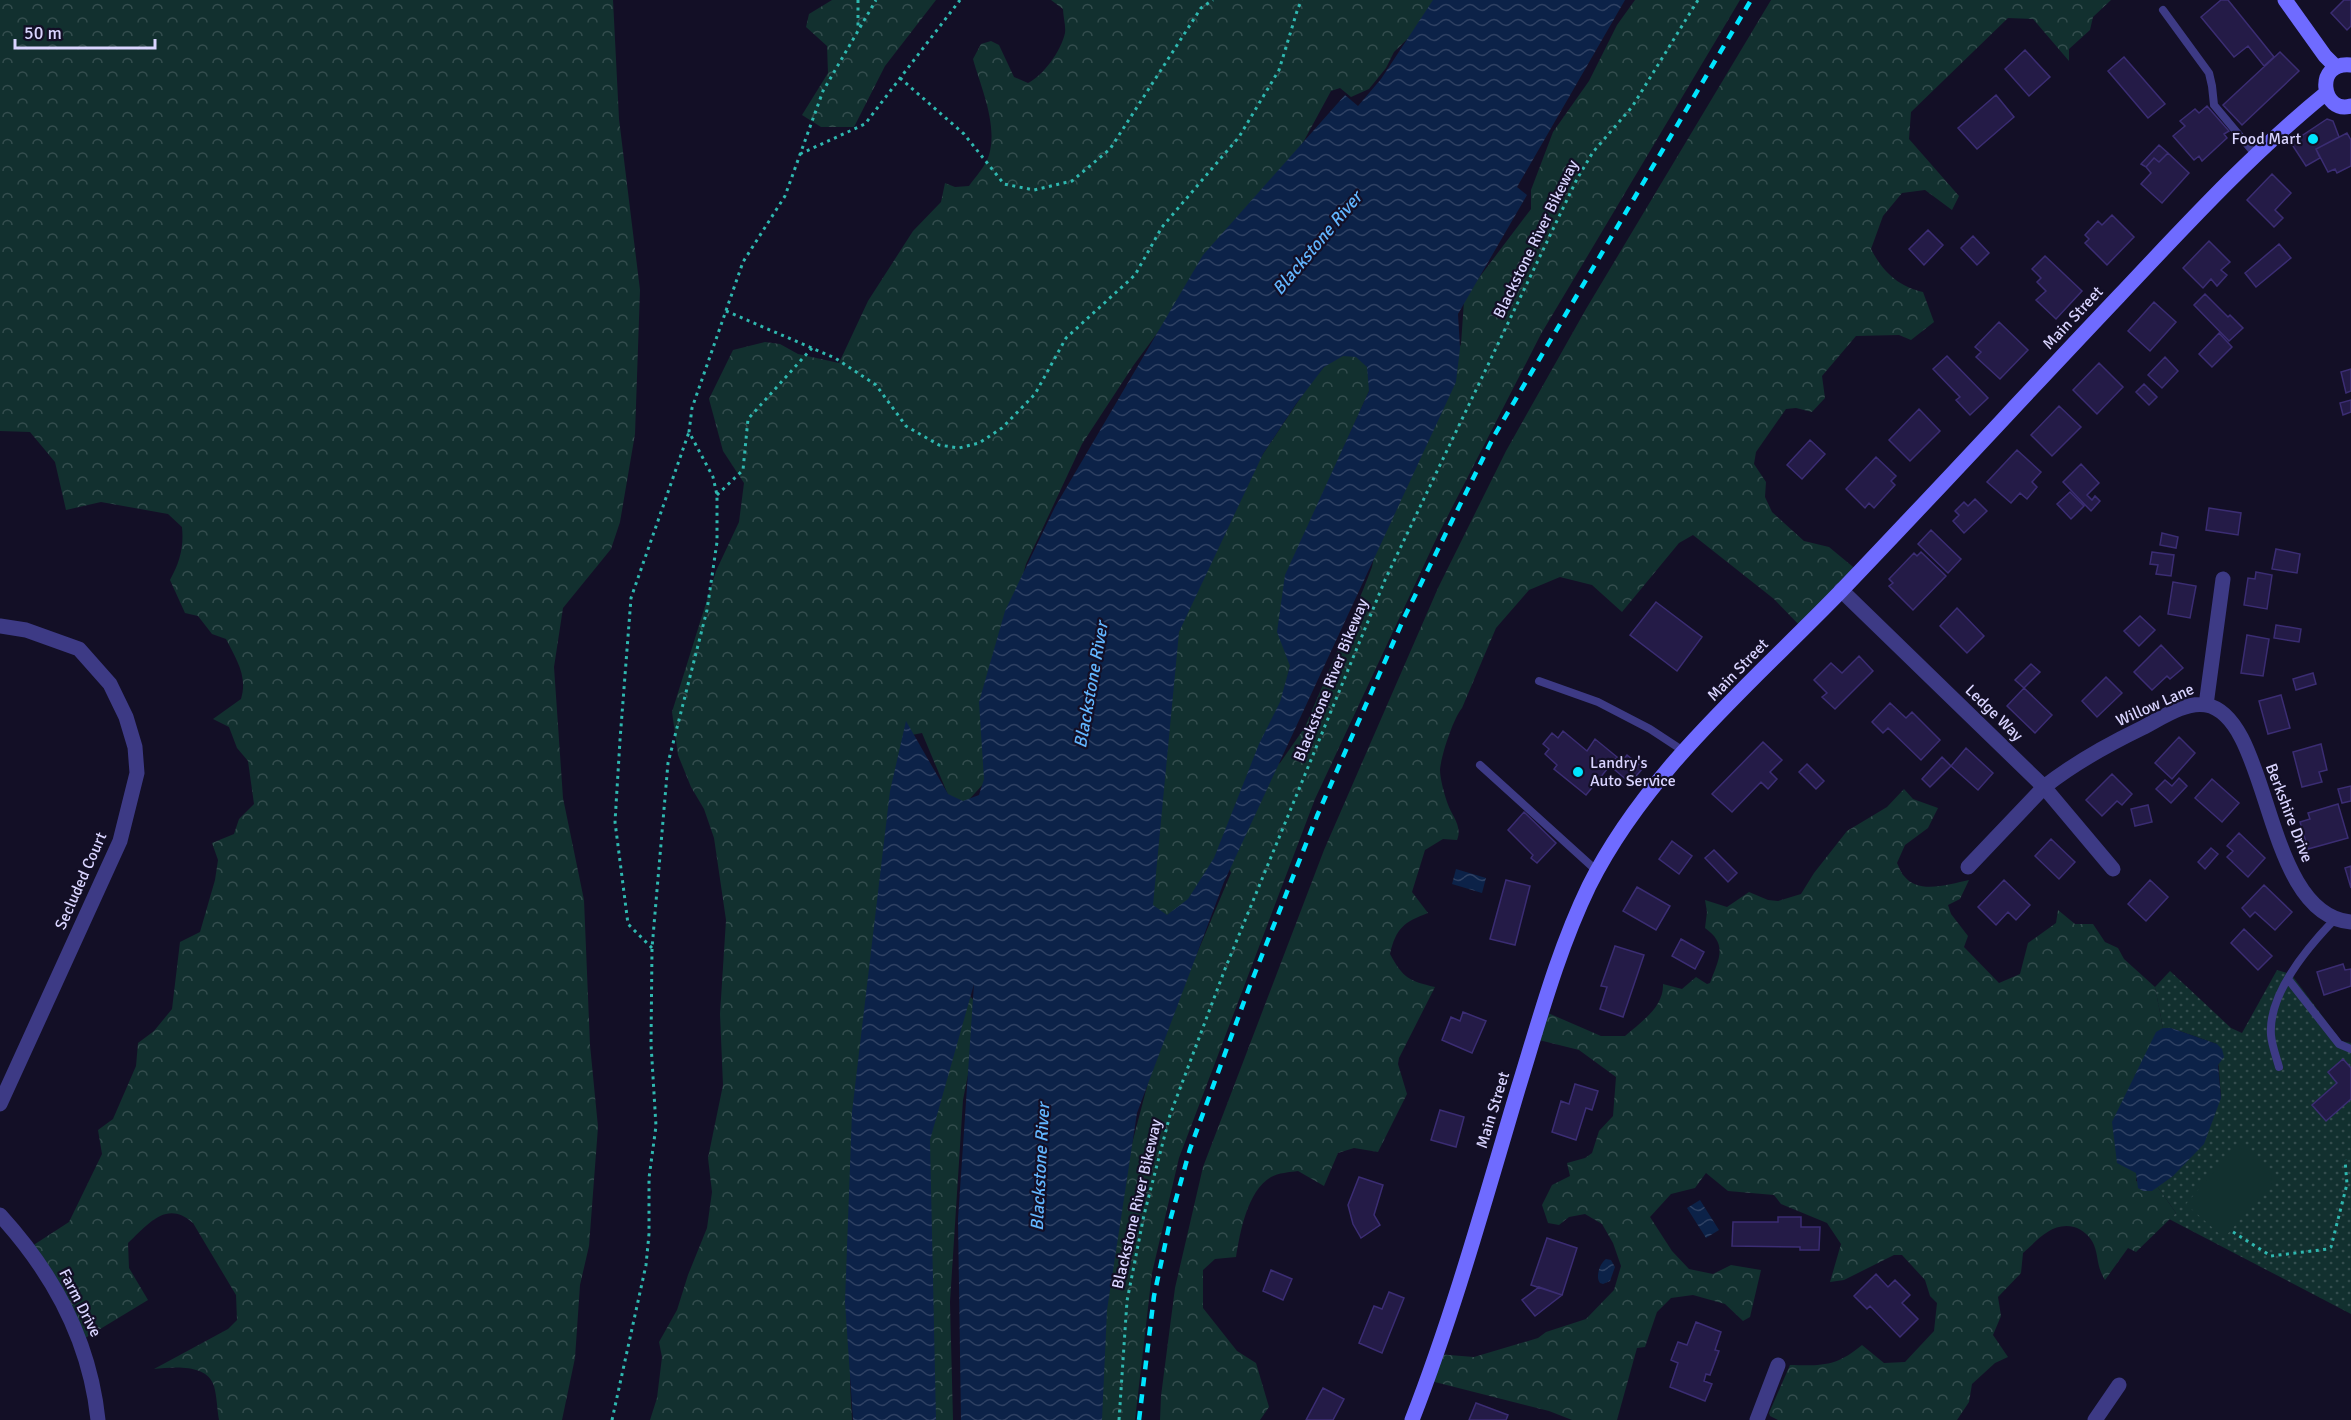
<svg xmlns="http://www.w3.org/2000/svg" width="2351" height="1420" font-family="Signika,sans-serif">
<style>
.grass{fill:url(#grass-dots)}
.forest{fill:url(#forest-crowns)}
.garden{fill:#12302f}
.water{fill:url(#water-waves);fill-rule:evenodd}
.building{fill:#241b47;stroke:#3b2d73;stroke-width:1.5}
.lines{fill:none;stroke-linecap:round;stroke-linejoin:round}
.path{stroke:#2fb8b0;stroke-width:3;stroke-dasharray:3 4.5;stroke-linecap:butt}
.lane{stroke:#3d3a85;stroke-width:8}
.street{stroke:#3d3a85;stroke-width:15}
.secondary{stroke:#6f6bff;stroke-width:15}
.rail{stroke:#00e5ff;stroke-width:4.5;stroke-dasharray:9 8;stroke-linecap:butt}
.poi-dot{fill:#00e5ff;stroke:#130f26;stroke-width:2}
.labels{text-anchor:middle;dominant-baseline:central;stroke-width:4.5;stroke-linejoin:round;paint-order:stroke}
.poi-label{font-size:16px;fill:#d9d4ff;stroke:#130f26;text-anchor:end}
.street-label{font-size:16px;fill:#d9d4ff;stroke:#130f26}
.water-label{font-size:18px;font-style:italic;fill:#62b6ff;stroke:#130f26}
</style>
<defs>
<pattern id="grass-dots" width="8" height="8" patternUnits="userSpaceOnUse" patternTransform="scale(1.5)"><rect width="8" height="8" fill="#12302f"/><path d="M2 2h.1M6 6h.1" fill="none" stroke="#344d4e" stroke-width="1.8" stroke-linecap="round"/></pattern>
<pattern id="forest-crowns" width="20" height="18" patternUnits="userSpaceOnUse" patternTransform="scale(1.5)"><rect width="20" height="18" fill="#12302f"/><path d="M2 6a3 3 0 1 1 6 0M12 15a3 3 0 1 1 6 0" fill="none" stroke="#344d4e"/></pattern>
<pattern id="water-waves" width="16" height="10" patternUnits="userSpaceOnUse" patternTransform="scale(1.5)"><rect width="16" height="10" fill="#0c2248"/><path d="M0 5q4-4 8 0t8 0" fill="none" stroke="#2f4163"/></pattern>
</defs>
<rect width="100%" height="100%" fill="#130f26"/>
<path class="grass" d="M2277 970 2291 974 2341 1041 2351 1043V1314L2169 1219 2176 1213 2157 1186 2173 1176 2221 1098 2217 1044 2171 1028H2163L2155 987 2170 971 2231 1028 2242 1033Z"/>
<path class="forest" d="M0 0H613L619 119 640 290 635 434 620 522 611 549 563 608 554 667 563 798 584 900 590 1045 598 1127 589 1246 580 1285 575 1358 562 1420H219C217 1409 217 1397 214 1386 207 1363 172 1367 154 1369L228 1329 237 1320 236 1295 193 1223C167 1199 148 1224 128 1243L129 1268 148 1300 82 1340 32 1246 69 1222 102 1154 98 1130 113 1119 136 1066 138 1043 154 1031 172 1009 180 942 200 932 215 880 218 860 212 843 234 834 239 819 254 804 248 761 237 748 229 727 213 719 241 699C248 676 236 659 226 639L212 634 198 616 185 613 170 580C180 562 184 547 182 527L168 514 101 502 66 510 55 462 30 432 0 431Z
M832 0H936L885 66 854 127H821L802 115 828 73 827 46 806 27 809 14Z
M1051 0H1442L1435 12 1394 52 1386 68 1369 89 1351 97 1340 88 1331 91 1275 194 1161 328 1133 366 1082 444 1026 564 1007 633 986 781 965 804 949 797 922 733 912 735 850 1382 852 1420H650L657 1398 662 1357 659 1342 677 1310 688 1275 707 1228 712 1192 708 1158 723 1085 720 1014 726 920 714 838 704 809 691 787 678 755 672 712 716 571 739 522 744 483 723 451 709 399 733 350 765 342 780 344 798 354 839 363 868 301 913 231 941 202 945 183 955 187 969 186C975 177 986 166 989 155 998 124 981 88 973 59L981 44 991 41 999 45 1014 77 1028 83C1043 76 1061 51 1065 33 1066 26 1063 16 1063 9Z
M1635 0H1740L1541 334 1438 535 1315 799 1179 1158 1152 1273 1135 1420H1093L1111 1224 1167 1010 1190 970 1231 873 1226 857 1153 947 1141 914 1172 639 1245 481 1309 385 1324 367 1353 346 1370 351 1369 391 1292 563 1290 666 1265 771 1280 763 1305 727 1363 590 1372 567 1377 543 1461 344 1464 301 1472 287 1531 209V190L1553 132 1589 81 1617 25Z
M1771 0H2111L2093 17 2090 30 2069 49V61L2033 19 2008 18 1911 112 1909 139 1959 196 1952 210 1925 190 1902 193 1883 216 1871 249C1882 271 1899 287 1923 292L1934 322 1911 340 1899 335 1856 336 1822 376 1825 398 1812 412 1796 408 1786 409 1756 452 1754 464 1766 482 1765 497 1772 512 1804 541 1829 547 1858 571 1805 631 1774 599 1693 535 1679 543 1622 612 1592 585 1560 577 1529 590 1496 628 1462 708C1453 719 1441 756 1440 770 1440 778 1444 793 1447 802 1451 815 1463 826 1457 840L1443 839 1425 850 1412 892 1428 913C1404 922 1396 928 1390 954 1403 978 1409 981 1435 987L1399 1058 1398 1064 1407 1094 1378 1152 1354 1148 1338 1153 1324 1186 1298 1171C1290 1172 1278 1173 1271 1177 1247 1191 1240 1233 1236 1257L1215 1259 1203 1270V1308L1237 1351 1256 1363 1269 1407 1260 1420H1160L1161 1396 1175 1288 1203 1167 1324 850 1438 588 1506 451 1586 309Z
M1904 789 1913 799 1938 808 1928 828 1905 845 1897 863C1899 867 1901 873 1904 876 1919 895 1949 884 1969 880L1960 899 1948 905 1951 914 1968 936 1964 947 1999 983 2020 974 2028 943 2056 923 2058 910 2075 924H2093L2105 942 2118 948 2124 959 2155 987 2163 1028 2136 1181 2157 1186 2176 1213 2136 1252 2128 1248 2105 1280C2096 1265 2099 1258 2094 1245 2091 1237 2082 1229 2074 1227 2052 1222 2039 1239 2023 1253L2021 1273 1998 1297 2001 1316 1993 1335 2008 1357 1995 1363 1972 1384 1969 1402 1957 1420H1778L1770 1416 1769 1413 1790 1365C1823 1366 1837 1366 1862 1345L1884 1363 1905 1362 1934 1331 1937 1303 1930 1296 1925 1280 1902 1255H1894L1844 1280 1830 1282 1841 1244 1827 1223 1781 1204 1774 1195 1728 1191 1706 1173 1695 1188 1671 1194 1650 1217 1672 1251 1689 1269 1713 1274 1731 1265 1761 1270 1750 1317 1743 1321 1725 1304 1693 1295 1671 1298 1657 1312 1645 1347 1637 1348 1617 1420H1572L1549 1411 1427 1380 1437 1354 1474 1357 1538 1338 1546 1332 1586 1319 1614 1290 1621 1266 1613 1243 1602 1224 1585 1214 1569 1217 1559 1225 1548 1223 1542 1205 1552 1185 1570 1176 1567 1163 1585 1158 1592 1153 1599 1131 1613 1116 1616 1077 1579 1050 1539 1040 1548 1013 1601 1036H1625C1641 1022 1664 1007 1663 984L1682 989 1696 977 1707 984 1710 983C1718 960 1729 945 1705 928L1707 912 1705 900 1727 907 1749 892 1768 900 1778 901 1801 894 1814 873 1847 831 1887 807Z
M971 997 976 1003 978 1024 963 1100 950 1302 953 1420H930L923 1159 965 1001Z"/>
<path class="garden" d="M2240 1142 2278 1176 2224 1238 2186 1204Z"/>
<path class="water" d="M1433 0H1625L1517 187 1527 195 1458 314 1460 348 1456 382 1224 882 1137 1113 1107 1310 1102 1420H961L958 1219 974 984 930 1140 936 1420H853L845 1302 852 1112 890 791 906 721 948 794 963 801 979 795 984 779 979 702 1005 611 1055 507 1203 255 1345 95 1358 106 1381 79ZM1343 356 1356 357 1367 367 1369 391 1285 575 1277 632 1290 666 1280 702 1259 744 1214 858 1188 899 1167 915 1153 905 1179 632 1263 454 1296 404 1324 367Z
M1456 869 1486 878 1482 893 1452 884Z
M2163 1028H2171L2217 1044 2222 1049 2224 1057 2218 1065 2221 1098 2204 1144 2173 1176 2152 1191H2143L2138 1188 2136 1173 2117 1163 2112 1122 2156 1032Z
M1700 1200 1719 1230 1706 1238 1687 1208Z
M1606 1259 1611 1260 1615 1267 1610 1281 1603 1284 1600 1283C1595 1277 1600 1263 1606 1259Z"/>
<path class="building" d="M2221 0H2228L2274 57 2264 66 2248 46 2234 57 2201 17Z
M2344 0H2351V26L2347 30 2331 13Z
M2025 50 2050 77 2029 96 2005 69Z
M2280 52 2299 71 2242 125 2223 105Z
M2124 57 2165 104 2148 118 2108 71Z
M1996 95 2014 117 1977 149 1958 128Z
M2207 106 2229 131 2224 134 2227 138 2202 161 2199 156 2194 160 2173 136 2185 126 2180 121 2195 109 2199 113Z
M2327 119 2333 121 2339 137 2316 149 2320 158 2306 166 2291 143Z
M2347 133 2351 140V166L2337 173 2335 169 2328 172 2316 149Z
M2159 145 2168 153 2159 162 2154 158 2146 167 2141 164Z
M2168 153 2189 173 2162 203 2141 184 2151 173 2146 167 2154 158 2159 162Z
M2272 174 2291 193 2275 210 2283 218 2274 227 2247 200Z
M2112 215 2134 237 2107 265 2085 243 2089 239 2085 235 2098 221 2102 225Z
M1928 230 1943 245 1924 265 1909 249Z
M1973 236 1989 253 1977 265 1961 248Z
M2209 241 2230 262 2221 270 2227 275 2217 286 2211 279 2203 288 2183 268Z
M2279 244 2291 258 2256 287 2245 273Z
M2045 256 2082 291 2056 319 2036 300 2046 291 2037 282 2041 278 2032 269Z
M2205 294 2228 317 2230 315 2243 328 2229 341 2194 305Z
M2154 302 2176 322 2150 351 2128 331Z
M1999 322 2028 350 2000 379 1976 357 1981 352 1975 347Z
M2219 333 2232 347 2212 367 2199 354Z
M1947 356 1988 398 1970 415 1956 400 1960 397 1933 369Z
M2165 357 2178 371 2162 388 2148 375Z
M2099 363 2123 387 2097 414 2073 390Z
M2351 369V391L2346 393 2341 372Z
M2144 384 2157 397 2149 405 2136 392Z
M2351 400V412L2343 415 2340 403Z
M2059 406 2081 427 2052 456 2031 435Z
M1919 409 1940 431 1910 461 1889 440Z
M1810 440 1825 454 1802 479 1787 465Z
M2017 450 2041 472 2032 482 2037 487 2027 499 2020 493 2011 503 1987 482Z
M1876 457 1896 476 1891 481 1895 485 1874 508 1869 503 1865 508 1846 489Z
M2081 464 2099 483 2087 495 2092 500 2095 496 2100 501 2091 511 2063 482Z
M2070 492 2084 506 2071 519 2057 504Z
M1975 499 1987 511 1964 533 1953 521 1959 515 1955 511 1964 502 1968 506Z
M2209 508 2241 513 2238 535 2206 530Z
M1931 530 1961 559 1948 573 1918 544Z
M2162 533 2178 537 2176 548 2160 545Z
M2276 549 2300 554 2297 573 2272 569Z
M1921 552 1946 576 1913 610 1889 586 1893 583 1889 579 1914 553 1917 556Z
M2152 552 2174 555 2171 576 2156 574 2158 565 2150 564Z
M2256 572 2272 575 2267 609 2244 605 2248 578 2255 579Z
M2173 582 2196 586 2190 618 2168 614Z
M1656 602 1702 637 1677 671 1630 635Z
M1957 608 1984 636 1967 653 1940 626Z
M2140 616 2155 630 2139 646 2124 631Z
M2276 625 2301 629 2299 642 2274 638Z
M2247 635 2269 639 2263 676 2241 673Z
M2161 645 2183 668 2170 679 2167 676 2152 690 2134 672Z
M1859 656 1873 671 1835 709 1822 697 1827 693 1814 680 1831 663 1842 673Z
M2031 664 2040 672 2024 688 2015 680Z
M2313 673 2316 684 2296 690 2293 679Z
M2106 677 2122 693 2097 717 2082 701Z
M2024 688 2052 715 2035 733 2007 706Z
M2281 695 2290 728 2268 734 2259 701Z
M1890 703 1906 718 1912 712 1940 740 1921 760 1888 728 1883 733 1872 722Z
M1563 731 1587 751 1595 739 1617 757 1586 795 1554 769 1557 765 1545 754 1549 749 1543 744 1552 733 1558 738Z
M2179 737 2195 753 2172 779 2155 763Z
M1763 742 1782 760 1770 772 1777 779 1768 789 1761 782 1732 812 1712 794Z
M2321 744 2327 770 2319 772 2322 782 2302 787 2293 752Z
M1966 748 1993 773 1978 790 1951 766Z
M1627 755 1643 768 1630 783 1615 770Z
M1942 757 1951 766 1930 787 1922 779Z
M1807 764 1824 781 1816 789 1799 772Z
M2112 774 2132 794 2122 805 2117 801 2102 816 2086 800Z
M2179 778 2187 786 2171 803 2156 789 2165 780 2172 786Z
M2212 779 2239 803 2222 822 2195 798Z
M2351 786V801L2342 803 2338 789Z
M2338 804 2348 838 2308 849 2300 822 2310 819 2308 813Z
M2148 805 2152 822 2135 826 2131 809Z
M1524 812 1556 843 1537 863 1531 858 1533 855 1508 830Z
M2239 833 2265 858 2248 877 2227 857 2233 851 2227 846Z
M2051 839 2075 862 2059 879 2035 856Z
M1672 841 1692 856 1679 874 1659 859Z
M2211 848 2218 854 2205 869 2198 862Z
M1714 850 1737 873 1728 882 1705 858Z
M2351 866V888L2345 868Z
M1506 880 1530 886 1515 945 1490 939Z
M2004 880 2030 905 2016 920 2008 912 1996 925 1978 907Z
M2150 880 2168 897 2146 921 2128 904Z
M2264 885 2292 912 2275 930 2255 912 2250 917 2242 908Z
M1637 887 1670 906 1656 930 1623 911Z
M2244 929 2272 956 2258 970 2231 943Z
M1681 939 1704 952 1695 969 1672 956Z
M1615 946 1644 955 1623 1017 1600 1009 1607 987 1601 986Z
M2343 964 2345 970 2351 969V986L2324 995 2317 972Z
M1463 1012 1486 1021 1472 1053 1442 1040 1451 1017 1460 1021Z
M2343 1059 2351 1068V1099L2326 1121 2312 1105 2337 1083 2328 1072Z
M1575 1084 1598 1091 1592 1110 1586 1108 1576 1140 1552 1132 1561 1101 1569 1104Z
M1440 1110 1464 1117 1456 1147 1431 1140Z
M1359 1177 1383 1185 1374 1215 1380 1225 1361 1238 1353 1224 1348 1205Z
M1778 1217H1801V1227H1820L1819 1250H1800V1247L1732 1246 1733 1222H1778Z
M1547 1238 1577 1248 1562 1295 1531 1285Z
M1271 1270 1292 1279 1283 1300 1263 1291Z
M1876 1274 1888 1287 1895 1280 1910 1295 1902 1303 1918 1319 1900 1337 1870 1306 1867 1309 1854 1296Z
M1539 1287 1562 1295 1535 1316 1522 1300Z
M1389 1292 1404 1298 1382 1353 1359 1343 1374 1306 1382 1309Z
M1696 1322 1721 1332 1715 1350 1719 1351 1710 1375 1706 1374 1704 1381 1712 1384 1705 1401 1670 1387 1678 1363 1671 1360 1678 1342 1687 1345Z
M1323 1388 1344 1399 1333 1420H1306Z
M1476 1403 1508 1415 1506 1420H1469Z"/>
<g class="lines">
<path class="path" d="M858 0V29
M900 78 964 134 1004 184 1034 190 1072 181 1110 149 1201 8 1213 0
M800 154 865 124 960 0
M726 311 835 358 876 385 906 426 939 445 959 448 979 443 1002 428 1035 394 1066 338 1135 275 1162 227 1239 137 1279 70 1298 8 1302 0
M717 495 743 470 748 419 812 348
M652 948 628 924 615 822 620 740 631 598 689 432
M2233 1232 2271 1256 2328 1249 2331 1247 2347 1184 2345 1160
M612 1420 646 1265 649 1234V1178L656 1126 651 1044 652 948 668 763 707 610 717 542V495L713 477 689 432 692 408 743 262 785 196 823 91 876 0
M1119 1420 1127 1301 1144 1215 1170 1115 1225 969 1385 580 1577 179 1593 152 1632 107 1698 0"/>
<path class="lane" d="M2163 10 2209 73 2212 86 2214 105 2255 154
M1539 681 1598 702 1650 729 1685 752
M1480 765 1597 871
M2288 979 2339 1044 2351 1049
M2279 1067C2276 1056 2272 1046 2271 1035 2268 994 2307 948 2334 920"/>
<path class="street" d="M1841 590 2044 787 2113 869
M0 626 26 630 79 649 110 684 126 717 135 747 137 773 120 841 0 1104
M2206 705 2223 579
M1968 867 2044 787C2073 764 2109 744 2142 728 2160 719 2185 701 2206 705 2272 717 2262 914 2351 922
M0 1215C53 1273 90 1342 98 1420
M1757 1420 1778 1365
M2095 1420 2119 1385"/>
<path class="secondary" d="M2285 0 2325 56 2336 67
M2351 65C2313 61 2322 115 2351 106
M1412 1420C1454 1312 1485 1200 1518 1089 1539 1021 1558 950 1589 886 1647 770 1752 683 1841 591 1935 493 2026 394 2119 296 2186 225 2251 154 2326 93"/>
<path class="rail" d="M1139 1420 1154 1296 1171 1217 1190 1149 1249 988 1317 816 1404 618 1494 436 1751 0"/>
</g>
<g class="poi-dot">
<circle cx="2313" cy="139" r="6"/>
<circle cx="1578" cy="772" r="6"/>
</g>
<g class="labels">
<g class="poi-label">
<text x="2301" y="139">Food Mart</text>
<text x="1590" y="763" text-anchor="start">Landry's<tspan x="1590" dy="18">Auto Service</tspan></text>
</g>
<g class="street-label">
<text transform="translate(1536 239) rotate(-64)">Blackstone River Bikeway</text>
<text transform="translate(2073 318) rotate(-47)">Main Street</text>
<text transform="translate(1738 670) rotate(-46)">Main Street</text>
<text transform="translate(1331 680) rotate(-68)">Blackstone River Bikeway</text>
<text transform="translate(2155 705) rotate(-24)">Willow Lane</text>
<text transform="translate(1994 713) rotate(44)">Ledge Way</text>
<text transform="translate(2289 813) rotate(69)">Berkshire Drive</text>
<text transform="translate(81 881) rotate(-66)">Secluded Court</text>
<text transform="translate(1493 1110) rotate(-73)">Main Street</text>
<text transform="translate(1137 1204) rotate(-77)">Blackstone River Bikeway</text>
<text transform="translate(80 1303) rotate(63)">Farm Drive</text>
</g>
<g class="water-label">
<text transform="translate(1317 243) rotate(-50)">Blackstone River</text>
<text transform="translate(1091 685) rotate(-80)">Blackstone River</text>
<text transform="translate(1040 1167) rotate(-87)">Blackstone River</text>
</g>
</g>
<path d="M15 39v9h140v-9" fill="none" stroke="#d9d4ff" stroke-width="3"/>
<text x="24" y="39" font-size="18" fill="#d9d4ff" stroke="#130f26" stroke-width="4.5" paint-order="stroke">50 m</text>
</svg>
